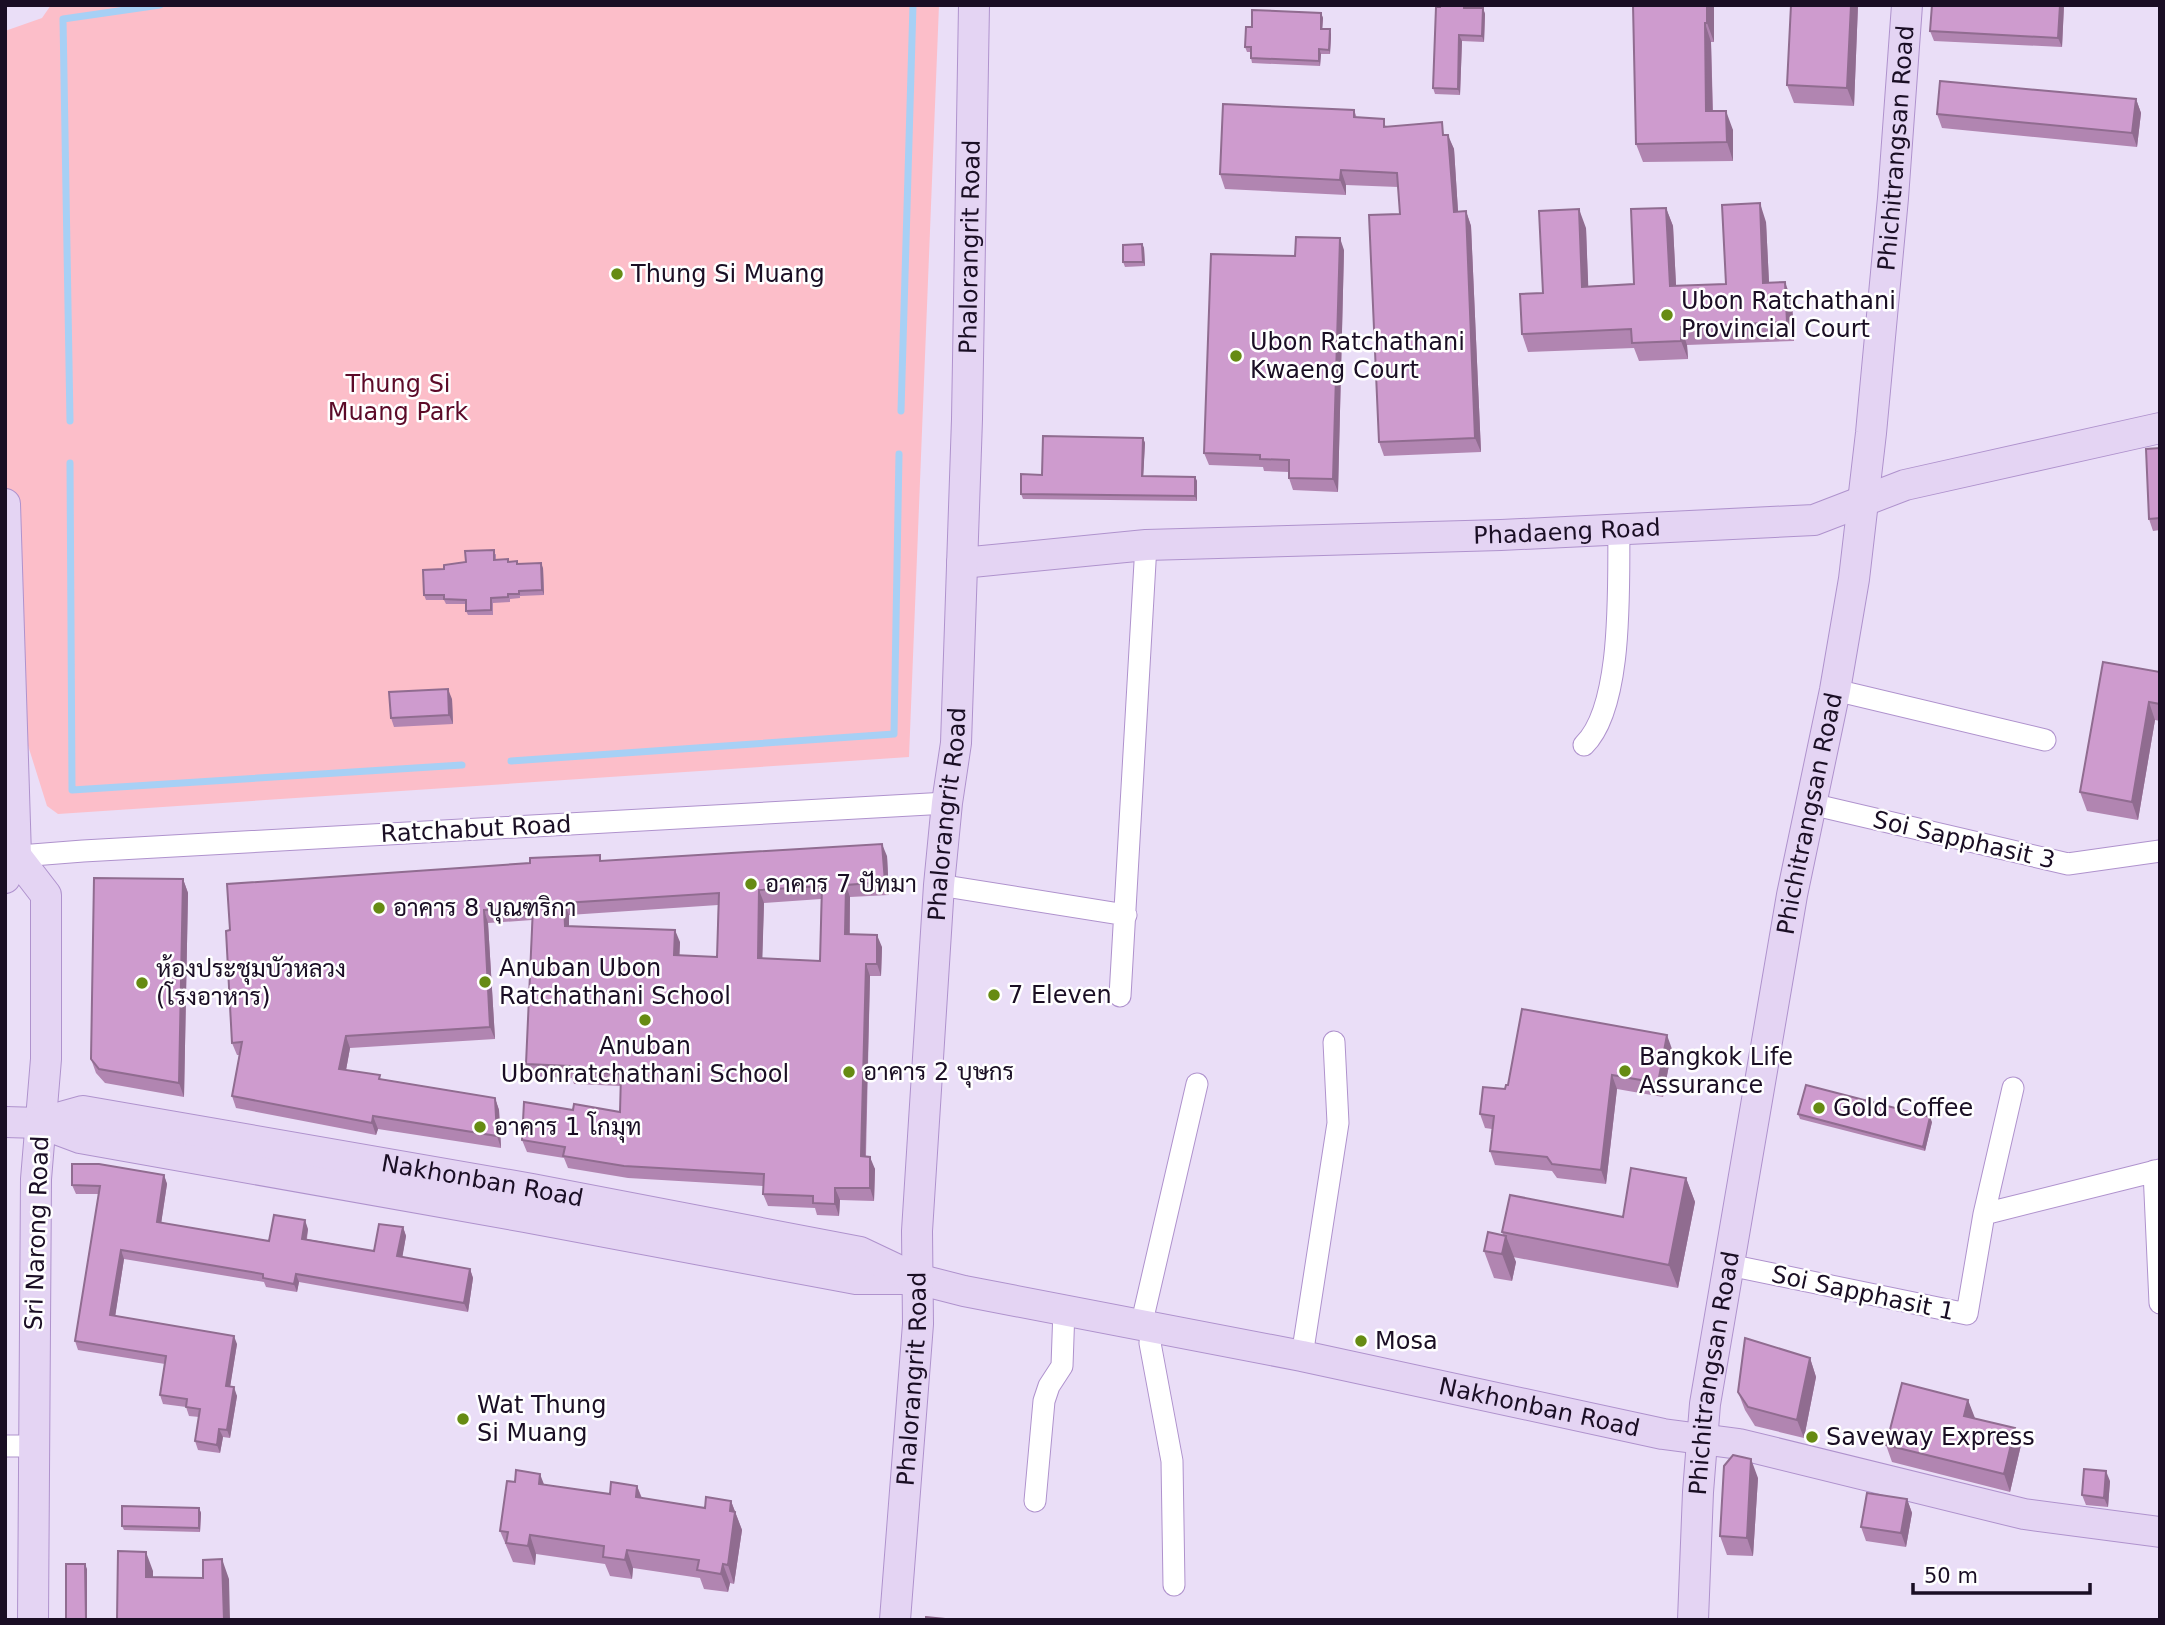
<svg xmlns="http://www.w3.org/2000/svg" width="2165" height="1625" font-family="'DejaVu Sans',Sarabun,sans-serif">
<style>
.green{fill:#fcbec9}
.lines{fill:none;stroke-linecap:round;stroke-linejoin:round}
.stream{stroke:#a7d0f5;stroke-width:7}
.street-casing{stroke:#af92cd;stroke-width:23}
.secondary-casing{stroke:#af92cd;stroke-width:32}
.street{stroke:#fff;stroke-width:21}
.secondary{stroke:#e4d4f3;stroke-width:30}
.wall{fill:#b185b1;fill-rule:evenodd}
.shaded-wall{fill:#906c90}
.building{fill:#ce9bce;stroke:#906c90;stroke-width:2;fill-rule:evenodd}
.poi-dot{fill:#668b13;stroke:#fff;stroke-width:2.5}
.labels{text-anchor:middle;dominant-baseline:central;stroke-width:5;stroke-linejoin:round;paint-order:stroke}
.street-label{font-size:24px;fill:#1a0e24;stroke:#fff}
.poi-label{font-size:24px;fill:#1a0e24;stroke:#fff;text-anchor:start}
.park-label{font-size:24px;fill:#5c0a28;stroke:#fff}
</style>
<rect width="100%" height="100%" fill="#eadef7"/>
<path class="green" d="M51 5H939L909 757 58 814 47 806 5 672V31L42 18Z"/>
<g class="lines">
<path class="stream" d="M901 411 913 5
M70 421 63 19 160 5
M70 463 72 790 462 765
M511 761 894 734 899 454"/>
<defs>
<path id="street" d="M1835 690 2045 740
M1584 745C1624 706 1618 583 1619 528
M1811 804 2068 864 2160 851
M7 857 83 851 947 803
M939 885 1126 915
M1120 996 1146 545
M2154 1171 2160 1303
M1984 1214 2013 1088
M1729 1265 1967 1314 1984 1214 2160 1170
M1141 1326 1197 1084
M1152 1328 1150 1343 1172 1461 1174 1585
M1302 1356 1338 1123 1334 1042
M5 1446H33
M1035 1501 1044 1401 1049 1386 1062 1366 1064 1309"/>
<g id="secondary">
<path d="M5 504 16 856 5 878"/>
<path id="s1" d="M962 563 1146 545 1501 535 1814 520 1905 485 2160 428"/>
<path d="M16 856 46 895V1059L36 1179 33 1620"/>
<path d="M5 1122 40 1123 80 1138 525 1217 856 1279H910"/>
<path id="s2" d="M40 1123 83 1111 532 1189 860 1252 917 1279 964 1291 1302 1356 1663 1434 1739 1444 2024 1514 2160 1532"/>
<path id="s3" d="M895 1620 918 1324 917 1231 939 885 947 803 956 743 967 419 974 5"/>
<path id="s4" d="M1693 1620 1698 1492 1705 1404 1792 895 1835 690 1854 579 1871 433 1893 198 1907 5"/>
</g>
</defs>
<use href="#street" class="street-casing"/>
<use href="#secondary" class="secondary-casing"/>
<use href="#street" class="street"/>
<use href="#secondary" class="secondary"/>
</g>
<path class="wall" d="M1440 5H1467V8H1483L1485 14 1484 42 1462 41 1460 95 1435 94 1433 88Z
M1714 5V42H1711L1713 111 1733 130V161L1643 162 1636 144Z
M1858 5 1854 106 1794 103 1787 85Z
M2064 5 2062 47 1934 41 1930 31Z
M1321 13 1323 18 1322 29 1331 34 1330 54H1321L1320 66 1252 63 1251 58V52H1247L1245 47 1252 27Z
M2136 99 2141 113 2137 147 1942 128 1937 114Z
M1354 110 1357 118 1387 126 1447 135 1454 149 1458 212 1466 211 1471 226 1481 452 1384 456 1379 442 1400 214 1398 187 1346 185V195L1225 189 1220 174Z
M1666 208 1673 226 1676 286 1726 284 1766 222 1769 283 1792 301 1794 341 1687 345 1688 359 1639 361 1634 348 1528 352 1522 334 1543 293 1586 228 1588 286 1634 284Z
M1142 244 1144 248 1145 266 1125 267 1123 262Z
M1344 250 1338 492 1293 490 1289 478V472L1264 471 1263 467 1209 465 1204 453 1295 256Z
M1143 438 1145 443 1143 476 1195 477 1197 481V501L1023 499 1021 494 1042 475Z
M2160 448V530L2153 531 2149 519Z
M496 554V560L508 559 509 562 543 568 544 595 520 596V598L510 599V602L493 603V615H468L466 611V604H446L444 600H426L424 595 444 569Z
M2160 672V721L2155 720 2138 820 2087 811 2080 792Z
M452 699 453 724 394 727 391 718Z
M887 856 889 895 850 897V934L882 947 881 976H870L866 1156 875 1169 874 1201 840 1200 839 1216 817 1215 815 1208 768 1206 763 1194V1186L628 1178 568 1168 564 1158 527 1152 522 1140 573 1110 620 1112 621 1086 574 1084 572 1078 530 1076 526 1064 532 920 488 923 495 1039 350 1048 346 1070 381 1079 495 1098 499 1110 501 1148 378 1129 376 1135 236 1108 232 1096 240 1055H237L232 1043 226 931 602 861ZM821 899 820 961 762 958 764 903ZM718 905 717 957 679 956 680 942 569 926V915Z
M183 879 188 893 184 1097 105 1083 96 1073 91 1059Z
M1672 1049 1663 1097 1617 1089 1606 1184 1557 1178 1552 1171 1495 1165 1490 1151 1492 1129 1485 1128 1480 1114 1508 1085Z
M1798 1114 1932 1122 1925 1151 1800 1119Z
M164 1175 167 1184 161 1223 269 1241 308 1229 307 1239 374 1251 403 1227 406 1236 402 1257 470 1269 473 1278 468 1312 299 1282 297 1292 266 1287 264 1282 124 1259 115 1316 237 1344 230 1386 237 1396 230 1438 223 1437 220 1453 198 1450 195 1441 199 1417 189 1416 186 1407 163 1404 160 1395 165 1364 78 1350 75 1341 99 1194H76L72 1185Z
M1686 1178 1695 1202 1678 1288 1513 1257 1516 1262 1512 1281 1494 1278 1484 1251 1503 1235 1502 1232 1623 1217Z
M1810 1358 1816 1377 1804 1438 1755 1426 1745 1410 1738 1392Z
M1968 1400 1974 1419 2021 1445 2010 1492 1892 1462 1886 1445Z
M1758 1478 1753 1556 1727 1555 1720 1536Z
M2110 1481 2108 1507 2086 1505 2082 1495Z
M544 1485 610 1494 637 1486 642 1498 705 1508 731 1501 742 1530 734 1584 730 1583 728 1592 704 1589 700 1578 633 1568 632 1579 610 1576 605 1564 536 1554 535 1565 513 1562 500 1531Z
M1907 1499 1912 1513 1906 1547 1866 1541 1861 1527Z
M199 1508 201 1513 200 1532 124 1530 122 1526Z"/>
<path class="shaded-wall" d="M1707 5H1714V42L1707 23Z
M1851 5H1858L1854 106 1847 88Z
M2060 5H2064L2062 47 2058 38Z
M1483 8 1485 14 1484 42 1482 36Z
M1321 13 1323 18 1322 34 1321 29Z
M1705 23 1711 42 1713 130 1706 111Z
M1330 29 1331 34 1330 54 1329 50Z
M1459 35 1462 41 1460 95 1458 89Z
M1319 49 1321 54 1320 66 1319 61Z
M2136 99 2141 113 2137 147 2132 133Z
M1726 111 1733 130V161L1727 142Z
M1448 135 1454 149 1459 226 1454 212Z
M1341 170 1346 185V195L1340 180Z
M1760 203 1766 222 1770 302 1763 283Z
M1666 208 1673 226 1677 304 1670 286Z
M1579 209 1586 228 1589 305 1582 287Z
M1466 211 1471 226 1481 452 1475 438Z
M1340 238 1344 250 1338 492 1333 479Z
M1142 244 1144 248 1145 266 1143 262Z
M1785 282 1792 301 1794 341 1787 322Z
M1681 327 1687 345 1688 359 1681 341Z
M1143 438 1145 443 1143 481 1142 476Z
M1195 477 1197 481V501L1195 496Z
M541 563 543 568 544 595 542 590Z
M448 689 452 699 453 724 449 715Z
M2149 702 2155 720 2138 820 2132 802Z
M882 844 887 856 889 895 885 882Z
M183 879 188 893 184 1097 179 1083Z
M846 885 850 897 849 947 845 934Z
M759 890 764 903 762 970 758 958Z
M564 903 569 915V938L565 926Z
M484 910 488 923 495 1039 490 1027Z
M675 930 680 942 679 968 674 955Z
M877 935 882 947 881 976 877 964Z
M866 964 870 976 865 1168 861 1156Z
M1667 1035 1672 1049 1663 1097 1658 1083Z
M346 1036 350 1048 344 1081 339 1069Z
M1612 1075 1617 1089 1606 1184 1601 1170Z
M495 1098 499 1110 501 1148 497 1136Z
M373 1116 378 1129 376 1135 372 1123Z
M1930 1117 1932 1122 1925 1151 1923 1147Z
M870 1157 875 1169 874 1201 870 1188Z
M164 1175 167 1184 160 1231 157 1222Z
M1686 1178 1695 1202 1678 1288 1669 1265Z
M835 1188 840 1200 839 1216 835 1204Z
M305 1220 308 1229 305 1247 302 1239Z
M403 1227 406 1236 401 1265 397 1256Z
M1506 1236 1516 1262 1512 1281 1502 1254Z
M121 1250 124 1259 114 1324 110 1315Z
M470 1269 473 1278 468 1312 464 1303Z
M296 1274 299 1282 297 1292 294 1284Z
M234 1336 237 1344 229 1394 226 1386Z
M1810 1358 1816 1377 1804 1438 1797 1420Z
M234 1387 237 1396 230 1438 227 1430Z
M1968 1400 1975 1418 1971 1434 1964 1416Z
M2015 1428 2021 1445 2010 1492 2004 1474Z
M219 1429 223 1437 220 1453 217 1445Z
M1751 1459 1758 1478 1753 1556 1747 1538Z
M2106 1471 2110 1481 2108 1507 2104 1498Z
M540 1474 547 1492 539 1484Z
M637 1486 644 1505 636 1497Z
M1907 1499 1912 1513 1906 1547 1901 1533Z
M731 1501 742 1530 734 1584 728 1565Z
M199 1508 201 1513 200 1532 199 1528Z
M530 1535 536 1554 535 1565 528 1546Z
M627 1550 633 1568 632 1579 625 1560Z
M146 1552 153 1571V1596L146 1577Z
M222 1559 229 1579 230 1620H224Z
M85 1564 87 1569V1620H86Z
M723 1564 730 1583 728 1592 721 1574Z"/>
<path class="building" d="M1440 5H1464V8H1483L1482 36 1459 35 1458 89 1433 88 1436 7H1440Z
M1633 5H1707V23H1705L1706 111H1726L1727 142 1636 144Z
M1791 5H1851L1847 88 1787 85Z
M1932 5H2060L2058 38 1930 31Z
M1252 10 1321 13V29H1330L1329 50 1319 49V61L1251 58V47H1245L1246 27H1252Z
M1940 81 2136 99 2132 133 1937 114Z
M1223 104 1354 110V117L1384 119V127L1442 122 1443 135H1448L1454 212 1466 211 1475 438 1379 442 1369 215 1400 214 1397 173 1341 170 1340 180 1220 174Z
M1760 203 1763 283 1785 282 1787 322 1681 327V341L1632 343 1631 329 1522 334 1520 294 1543 293 1539 211 1579 209 1582 287 1634 284 1631 209 1666 208 1670 286 1726 284 1722 205Z
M1296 237 1340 238 1333 479 1289 478V460L1260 459V455L1204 453 1211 254 1295 256Z
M1142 244 1143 262H1123V245Z
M1043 436 1143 438 1142 476 1195 477V496L1021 494V474L1042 475Z
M2160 448V518L2149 519 2146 449Z
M494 550V560L508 559V562L517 561V564L541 563 542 590 519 591V594H508V597L491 598V610L466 611V600L444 599V595H424L423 570 444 569V565L466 562 465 551Z
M2103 662 2160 672V704L2149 702 2132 802 2080 792Z
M448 689 449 715 391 718 389 692Z
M882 844 885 882 846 885 845 934 877 935V964H866L861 1156 870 1157V1188H835V1204L813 1203V1196L763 1194 764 1174 624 1166 563 1156 565 1147 522 1140 524 1102 573 1110 574 1104 620 1112 621 1074 570 1071V1066L526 1064 533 907 484 910 490 1027 346 1036 339 1069 380 1075 379 1079 495 1098 497 1136 373 1116 372 1123 232 1096 242 1042 232 1043 226 931 230 930 227 884 530 863V858L600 855V861ZM822 886 820 961 758 958 759 890ZM719 893 717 957 674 955 675 930 565 926 564 903Z
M94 878 183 879 179 1083 99 1069 91 1059Z
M1522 1009 1667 1035 1658 1083 1612 1075 1601 1170 1552 1164 1547 1157 1490 1151 1494 1116 1480 1114 1483 1087 1505 1089 1506 1085H1508Z
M1806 1085 1930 1117 1923 1147 1798 1114Z
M72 1164H99L164 1175 157 1222 269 1241 274 1215 305 1220 302 1239 374 1251 379 1224 403 1227 397 1256 470 1269 464 1303 296 1274 294 1284 263 1278V1274L121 1250 110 1315 234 1336 226 1386 234 1387 227 1430 219 1429 217 1445 195 1441 200 1409 186 1407 187 1399 160 1395 166 1356 75 1341 100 1186 72 1185Z
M1631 1168 1686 1178 1669 1265 1502 1232 1510 1195 1623 1217Z
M1488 1232 1506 1236 1502 1254 1484 1251Z
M1745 1338 1810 1358 1797 1420 1748 1407 1738 1392Z
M1902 1383 1968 1400 1964 1416 2015 1428 2004 1474 1886 1445Z
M1733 1455 1751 1459 1747 1538 1720 1536 1724 1466Z
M2084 1469 2106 1471 2104 1498 2082 1495Z
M516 1470 540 1474 539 1484 610 1494 611 1482 637 1486 636 1497 705 1508 706 1497 731 1501 730 1511 735 1512 728 1565 723 1564 721 1574 697 1570 699 1560 627 1550 625 1560 603 1557 604 1546 530 1535 528 1546 506 1543 508 1532 500 1531 507 1481 515 1482Z
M1867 1493 1907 1499 1901 1533 1861 1527Z
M122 1506 199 1508V1528L122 1526Z
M118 1551 146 1552V1577L203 1578V1560L222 1559 224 1620H117Z
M66 1564H85L86 1620H66Z
M926 1617 955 1620H926Z"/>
<g class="poi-dot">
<circle cx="617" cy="274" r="7"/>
<circle cx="1667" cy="315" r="7"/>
<circle cx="1236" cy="356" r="7"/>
<circle cx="751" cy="884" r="7"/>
<circle cx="379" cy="908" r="7"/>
<circle cx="485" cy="982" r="7"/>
<circle cx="142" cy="983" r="7"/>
<circle cx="994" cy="995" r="7"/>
<circle cx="645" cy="1020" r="7"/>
<circle cx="1625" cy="1071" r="7"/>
<circle cx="849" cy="1072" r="7"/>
<circle cx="1819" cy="1108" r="7"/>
<circle cx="480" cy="1127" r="7"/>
<circle cx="1361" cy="1341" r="7"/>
<circle cx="463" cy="1419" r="7"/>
<circle cx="1812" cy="1437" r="7"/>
</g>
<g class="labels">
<g class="street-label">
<text stroke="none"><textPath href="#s4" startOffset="1488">Phichitrangsan Road</textPath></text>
<text stroke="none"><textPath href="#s3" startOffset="1376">Phalorangrit Road</textPath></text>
<text stroke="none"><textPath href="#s1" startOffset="606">Phadaeng Road</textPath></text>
<text stroke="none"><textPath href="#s3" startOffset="808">Phalorangrit Road</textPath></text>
<text stroke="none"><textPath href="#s4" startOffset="816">Phichitrangsan Road</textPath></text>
<text transform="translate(476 829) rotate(-3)">Ratchabut Road</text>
<text transform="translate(1964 840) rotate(13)">Soi Sapphasit 3</text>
<text stroke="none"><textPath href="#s2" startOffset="450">Nakhonban Road</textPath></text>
<text transform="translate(37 1233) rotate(-88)">Sri Narong Road</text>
<text transform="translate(1863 1293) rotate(12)">Soi Sapphasit 1</text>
<text stroke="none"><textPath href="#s4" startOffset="248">Phichitrangsan Road</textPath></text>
<text stroke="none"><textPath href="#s3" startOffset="242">Phalorangrit Road</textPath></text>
<text stroke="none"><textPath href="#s2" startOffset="1533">Nakhonban Road</textPath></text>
</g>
<g class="poi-label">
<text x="631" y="274">Thung Si Muang</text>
<text x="1681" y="301">Ubon Ratchathani<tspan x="1681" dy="28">Provincial Court</tspan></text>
<text x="1250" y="342">Ubon Ratchathani<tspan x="1250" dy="28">Kwaeng Court</tspan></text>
<text x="765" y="884">อาคาร 7 ปัทมา</text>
<text x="393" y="908">อาคาร 8 บุณฑริกา</text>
<text x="499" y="968">Anuban Ubon<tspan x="499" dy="28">Ratchathani School</tspan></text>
<text x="156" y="969">ห้องประชุมบัวหลวง<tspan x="156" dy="28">(โรงอาหาร)</tspan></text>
<text x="1008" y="995">7 Eleven</text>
<text x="645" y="1046" text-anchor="middle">Anuban<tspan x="645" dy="28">Ubonratchathani School</tspan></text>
<text x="1639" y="1057">Bangkok Life<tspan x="1639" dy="28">Assurance</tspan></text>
<text x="863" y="1072">อาคาร 2 บุษกร</text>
<text x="1833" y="1108">Gold Coffee</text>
<text x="494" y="1127">อาคาร 1 โกมุท</text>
<text x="1375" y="1341">Mosa</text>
<text x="477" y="1405">Wat Thung<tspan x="477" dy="28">Si Muang</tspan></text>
<text x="1826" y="1437">Saveway Express</text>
</g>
<g class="park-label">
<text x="398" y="384">Thung Si<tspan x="398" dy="28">Muang Park</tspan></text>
</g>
</g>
<rect width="2165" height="1625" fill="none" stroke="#1a0e24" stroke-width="14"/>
<path d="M1913 1583v10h177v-10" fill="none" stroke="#1a0e24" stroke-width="3.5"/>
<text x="1924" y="1583" font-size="21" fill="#1a0e24" stroke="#ffffff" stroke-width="5" paint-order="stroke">50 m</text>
</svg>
